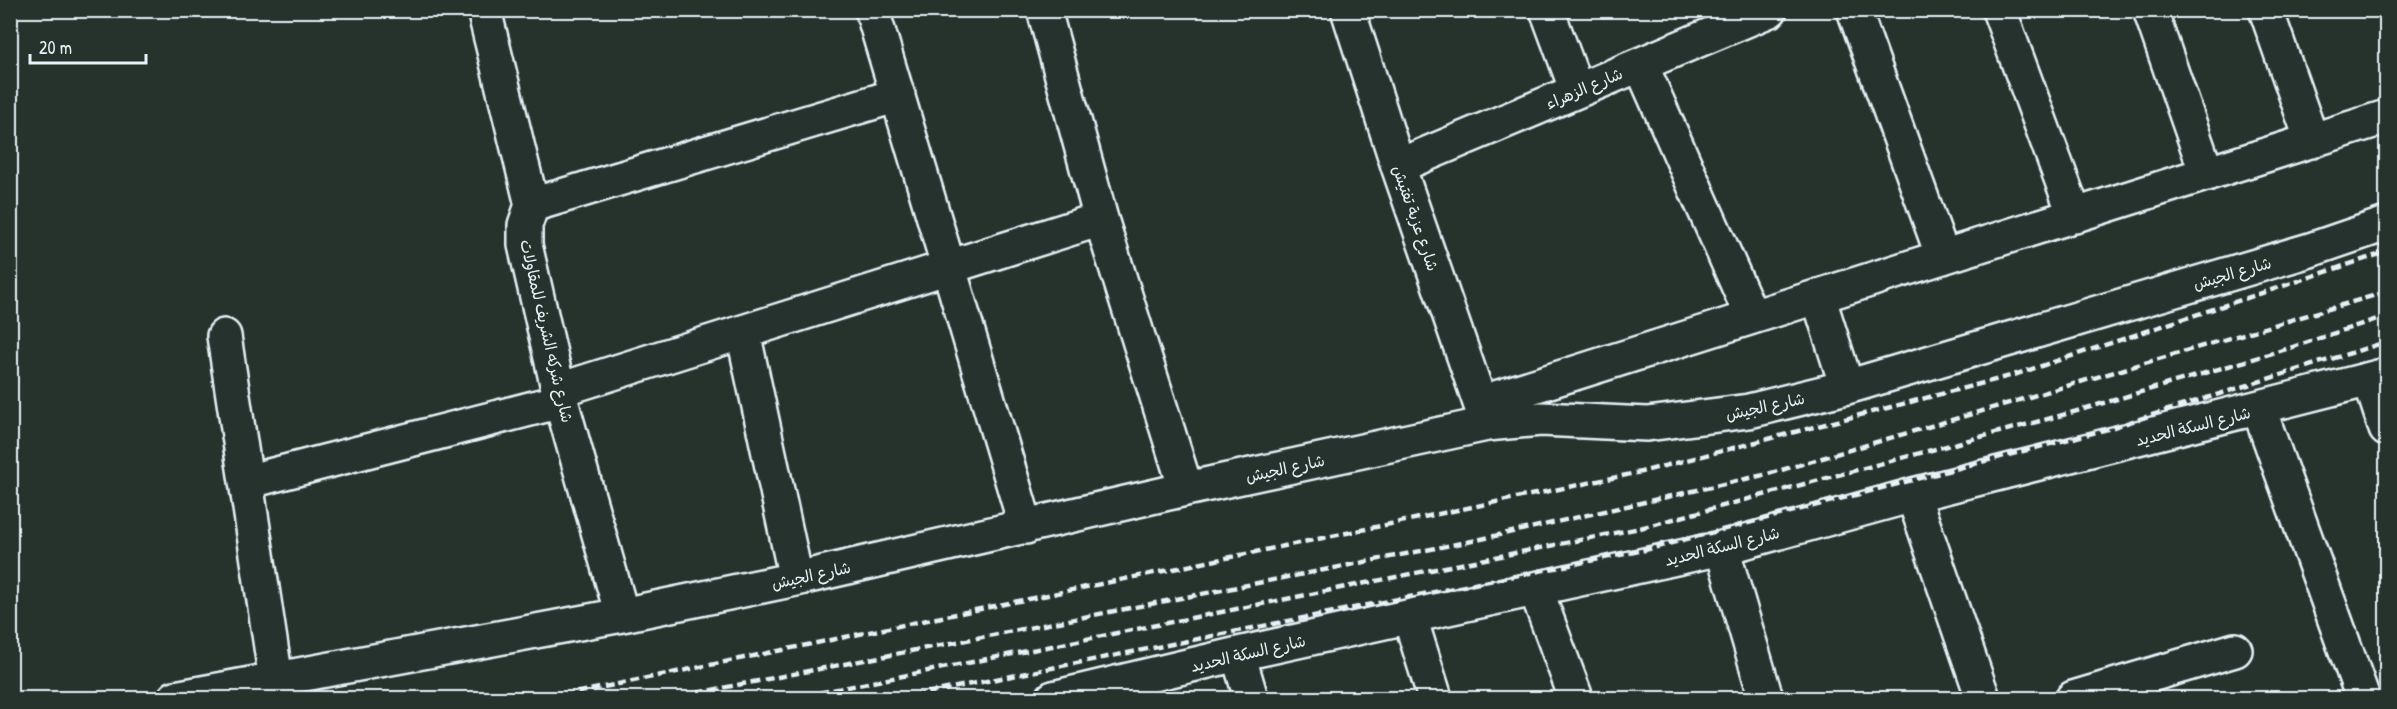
<svg xmlns="http://www.w3.org/2000/svg" width="2397" height="709" font-family="'Patrick Hand','Playpen Sans Arabic',sans-serif">
<style>
.lines{fill:none;stroke-linecap:round;stroke-linejoin:round}
.minor-casing{stroke:#e8f1f8;stroke-width:38}
.minor{stroke:#26332d;stroke-width:33}
.rail{stroke:#e8f1f8;stroke-width:4.5;stroke-dasharray:9 4.5;stroke-linecap:butt}
.labels{text-anchor:middle;dominant-baseline:central;stroke-width:5;stroke-linejoin:round;paint-order:stroke}
.street-label{font-size:16px;fill:#e8f1f8;stroke:#26332d}
</style>
<rect width="100%" height="100%" fill="#26332d"/>
<filter id="ink" filterUnits="userSpaceOnUse"><feTurbulence type="fractalNoise" baseFrequency=".0167" numOctaves="2"/><feDisplacementMap in="SourceGraphic" scale="12" xChannelSelector="R" yChannelSelector="G"/><feConvolveMatrix kernelMatrix="1 2 1 2 8 2 1 2 1" color-interpolation-filters="sRGB"/></filter>
<g filter="url(#ink)">
<g class="lines">
<defs>
<path id="minor" d="M484 10 532 205 525 225V245L561 401 622 615
M872 10 1026 527
M1044 10 1101 219 1186 489
M1348 10 1398 166 1487 423
M1547 10 1577 91
M1854 10 1943 257
M1999 10 2075 216
M2150 10 2207 174
M2266 10 2312 141
M1641 65 1752 317
M1398 166 1770 10
M532 205 898 95
M1818 296 1847 387
M743 332 796 579
M224 336 276 680
M2370 380 2386 429
M559 390 1101 219
M1480 403 2386 117
M2259 409 2363 698
M246 482 561 401
M1913 495 1983 698
M1722 548 1766 698
M1536 590 1576 698
M1410 618 1435 698
M1238 654 1251 698
M175 698 622 615 796 579 1186 489 1487 424 1541 419 1647 424 1749 411 1847 387 2310 250 2386 224
M1053 698 1238 654 1722 548 1913 495 2386 375
M2073 698 2235 650"/>
</defs>
<use href="#minor" class="minor-casing"/>
<use href="#minor" class="minor"/>
<path class="rail" d="M551 698 1641 472 2014 375 2386 252
M671 698 1477 540 1768 474 2386 292
M793 698 1640 528 2070 413 2293 347 2386 316
M901 698 1645 550 2104 430 2386 342"/>
</g>
</g>
<g class="labels">
<g class="street-label">
<text transform="translate(1584 88) rotate(-23)">شارع الزهراء</text>
<text transform="translate(1416 218) rotate(71)">شارع عزبة تفتيش</text>
<text transform="translate(2232 273) rotate(-16)">شارع الجيش</text>
<text transform="translate(547 331) rotate(77)">شارع شركه الشريف للمقاولات</text>
<text transform="translate(1765 406) rotate(-12)">شارع الجيش</text>
<text transform="translate(2193 426) rotate(-14)">شارع السكة الحديد</text>
<text transform="translate(1285 468) rotate(-12)">شارع الجيش</text>
<text transform="translate(1722 546) rotate(-14)">شارع السكة الحديد</text>
<text transform="translate(811 575) rotate(-12)">شارع الجيش</text>
<text transform="translate(1248 653) rotate(-13)">شارع السكة الحديد</text>
</g>
</g>
<rect width="2397" height="709" fill="none" stroke="#26332d" stroke-width="36"/>
<rect x="18" y="18" width="2361" height="673" fill="none" stroke="#e8f1f8" stroke-width="2" filter="url(#ink)"/>
<path d="M30 54v9h116v-9" fill="none" stroke="#e8f1f8" stroke-width="3"/>
<text x="39" y="54" font-size="18" fill="#e8f1f8" stroke="#26332d" stroke-width="4.5" paint-order="stroke">20 m</text>
</svg>
